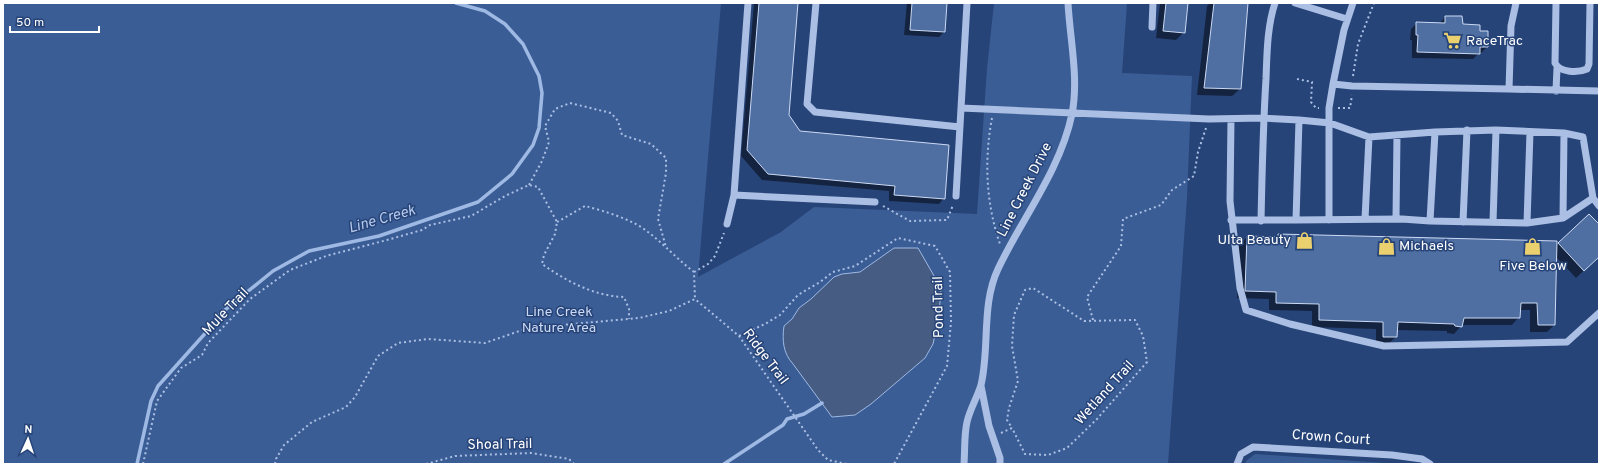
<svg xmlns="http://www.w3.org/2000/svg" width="1602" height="467" font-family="Overpass,sans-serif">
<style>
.green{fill:#3b5d96}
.water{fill:#465c83;stroke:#9eb9e3}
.shadow{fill:#0007}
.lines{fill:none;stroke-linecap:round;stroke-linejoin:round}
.stream{stroke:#9eb9e3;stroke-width:3.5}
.building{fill:#4f6ea2;stroke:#ccdaf3}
.path{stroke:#aabfe3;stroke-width:2;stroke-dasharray:2 3;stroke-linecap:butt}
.minor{stroke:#aabfe3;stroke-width:7}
.labels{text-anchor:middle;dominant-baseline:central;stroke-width:3;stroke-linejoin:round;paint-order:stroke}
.poi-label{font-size:14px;fill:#fff;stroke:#274479;text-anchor:start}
.street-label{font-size:14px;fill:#fff;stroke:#274479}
.park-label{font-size:14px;fill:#ccdaf3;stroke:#274479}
.water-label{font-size:15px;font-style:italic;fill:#b5c9eb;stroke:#274479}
</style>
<rect width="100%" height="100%" fill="#274479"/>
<path class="green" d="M3 3H721L698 277 781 232 814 207 977 214 987 69 994 3H1127L1122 73 1192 76 1187 197 1168 464H3Z
M1255 454 1399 464H1246V461Z"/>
<path class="water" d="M894 248H918L941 288 939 316 933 344 925 358 871 404 855 415 832 417 793 364C783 353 782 340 784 326L792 319 799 308 811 299 834 277 842 274 860 272Z"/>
<path class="shadow" d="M754 3H797L788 115 799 132 944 198 939 204 889 201V191L762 180 741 156Z
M907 3H946L944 32 939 37 904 35Z
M1160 3H1187L1184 32 1176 40 1156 38Z
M1210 3H1247L1240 89 1232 96 1197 95 1207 6Z
M1445 17 1479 32 1487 47 1481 53H1479L1473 59 1412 58V40H1410L1411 29 1417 23 1439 24Z
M1589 215 1599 226V256L1576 278 1556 257 1554 325 1547 332H1530V310H1519V317L1512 325H1462L1454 334 1447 333V331L1396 330V337L1388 344H1376V329L1312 327V311L1269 310V299L1237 298 1239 245 1247 237 1276 238 1278 235 1556 246Z"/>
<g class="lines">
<path class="stream" d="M137 464 151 401 158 386 210 328 220 314 273 271 309 251 379 236 478 202 512 174 533 145 539 128 542 93 539 76 523 44 505 24 485 11 456 3
M724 464 783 425 787 419 804 414 822 403"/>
</g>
<path class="building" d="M759 3H798L789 115 800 131 949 145 945 199 894 195 895 186 768 174 747 150Z
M912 3H947L945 32 910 30Z
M1166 3H1188L1185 33 1163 31Z
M1214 3H1248L1241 89 1204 88Z
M1445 16H1462L1463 24 1480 25V31H1488V47H1480V54L1417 52 1418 35H1416V22L1445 23Z
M1589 214 1599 224V257L1584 271 1558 243Z
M1278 234 1557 241 1555 325H1538L1537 303H1521L1520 318H1464L1462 327 1455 326 1454 324 1398 322 1397 337H1383V322L1319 320V304L1276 303V292L1245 291 1247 236 1278 237Z"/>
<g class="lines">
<path class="path" d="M1353 76 1358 44 1374 3
M1297 79 1312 82 1311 102 1316 108H1319
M1338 108H1350L1352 95
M992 118C984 160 986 204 1000 244
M529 185 542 161 549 142 545 126 555 109 570 103 611 113 618 121 622 135 651 144 666 158V173L658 219 666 247
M883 206 910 221 947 220 953 205
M557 222 585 206C604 211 632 219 648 232 664 244 678 260 694 272L695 299
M694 272 708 264 715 256 724 233
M1093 320 1087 297 1121 246 1123 219 1161 205 1172 190 1194 176 1198 152 1206 128
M739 336 765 324 780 315 798 295 820 282 833 272 855 266 898 238 935 246 950 272 951 322 947 366 894 464
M1001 433 1012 428 1007 420 1009 408 1018 381 1012 346 1014 315 1025 290 1033 288 1084 321 1135 320 1143 336 1147 362 1097 419 1067 448 1048 455 1025 454 1012 428
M143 464 157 401 181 368 202 355 208 343 250 299 290 270 326 256 387 240 422 230 430 225 471 216 505 196 529 185 538 187 557 222 555 234 544 255 542 264C566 281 594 296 624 297L629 309V319
M275 464 276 459 284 445 312 422 346 407 355 397 378 356 398 343 428 339 485 343 528 328 639 318 669 311 695 299 739 336 818 450 828 460 847 464
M426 464 455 456 531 453 569 459 574 464"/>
<path class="minor" d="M816 3 807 104 815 112 960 127
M1295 3 1347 19
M1556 3 1555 63C1560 73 1578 73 1587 69L1589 64 1590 3
M1152 27 1153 3
M1333 84 1352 86 1509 89 1511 26 1516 3
M1509 89 1599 91
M1556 91 1557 68
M961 108 1209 119 1263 118 1299 120 1330 123 1369 137 1435 132 1496 130 1564 133 1583 137 1593 198 1599 206
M1231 119 1230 201 1240 288 1246 310 1290 324 1384 346 1567 342 1599 313
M1299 120 1296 220 1402 219 1430 221 1527 223 1563 218 1593 198
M734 195 875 202
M956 196 967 3
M1563 218 1564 133
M1365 219 1369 137
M1396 219 1397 135
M1231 220H1296
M1329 220V108L1333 84 1344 30 1353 3
M1261 221C1262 173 1263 126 1266 79 1267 54 1267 27 1275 3
M1430 221 1435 132
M1463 222 1467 130
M1493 222 1496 130
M1527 223 1530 132
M727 224 734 195 748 3
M981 386 989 426 1000 458V464
M964 464C965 450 964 435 967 422 970 409 977 398 981 385 990 347 981 305 998 269 1022 218 1060 171 1072 114 1079 78 1070 40 1068 3
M1237 464 1241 454 1253 447 1392 455 1422 459 1430 464"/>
</g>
<defs>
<symbol id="supermarket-bare" viewBox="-9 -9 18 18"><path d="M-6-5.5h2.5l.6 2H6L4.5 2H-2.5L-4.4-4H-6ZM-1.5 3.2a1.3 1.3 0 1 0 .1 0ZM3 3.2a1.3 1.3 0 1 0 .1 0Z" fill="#ebd070" stroke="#274479" stroke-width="2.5" paint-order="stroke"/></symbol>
<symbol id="shop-bare" viewBox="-9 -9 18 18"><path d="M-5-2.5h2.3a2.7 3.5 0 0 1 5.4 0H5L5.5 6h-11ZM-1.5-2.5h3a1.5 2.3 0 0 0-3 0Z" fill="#ebd070" stroke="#274479" stroke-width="2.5" paint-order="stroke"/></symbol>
</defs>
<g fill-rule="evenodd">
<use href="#supermarket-bare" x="1440" y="28" width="25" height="25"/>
<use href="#shop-bare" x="1292" y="228" width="25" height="25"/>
<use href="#shop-bare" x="1374" y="234" width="25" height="25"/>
<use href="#shop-bare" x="1520" y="234" width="25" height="25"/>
</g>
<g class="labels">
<g class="poi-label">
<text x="1466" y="41">RaceTrac</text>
<text x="1291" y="240" text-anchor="end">Ulta Beauty</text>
<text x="1399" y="246">Michaels</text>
<text x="1533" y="266" text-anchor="middle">Five Below</text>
</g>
<g class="street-label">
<text transform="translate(1025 190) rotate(-63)">Line Creek Drive</text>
<text transform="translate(939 307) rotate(-91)">Pond Trail</text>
<text transform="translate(226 312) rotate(-46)">Mule Trail</text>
<text transform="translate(765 357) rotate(53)">Ridge Trail</text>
<text transform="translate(1105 393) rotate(-48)">Wetland Trail</text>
<text transform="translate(1331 438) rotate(4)">Crown Court</text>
<text transform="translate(500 445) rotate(-1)">Shoal Trail</text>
</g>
<g class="park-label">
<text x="559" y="312">Line Creek<tspan x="559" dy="16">Nature Area</tspan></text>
</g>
<g class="water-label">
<text transform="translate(382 220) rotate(-16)">Line Creek</text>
</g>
</g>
<rect width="1602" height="467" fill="none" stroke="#ffffff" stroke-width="8"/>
<g transform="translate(28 439) rotate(3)" stroke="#274479" stroke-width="3" paint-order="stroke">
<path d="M0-3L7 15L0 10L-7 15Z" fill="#ffffff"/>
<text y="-6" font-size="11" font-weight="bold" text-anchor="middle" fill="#ffffff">N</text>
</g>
<path d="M10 26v6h89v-6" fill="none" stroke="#ffffff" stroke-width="2"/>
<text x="16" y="26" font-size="12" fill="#ffffff" stroke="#274479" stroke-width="3" paint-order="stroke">50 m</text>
</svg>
